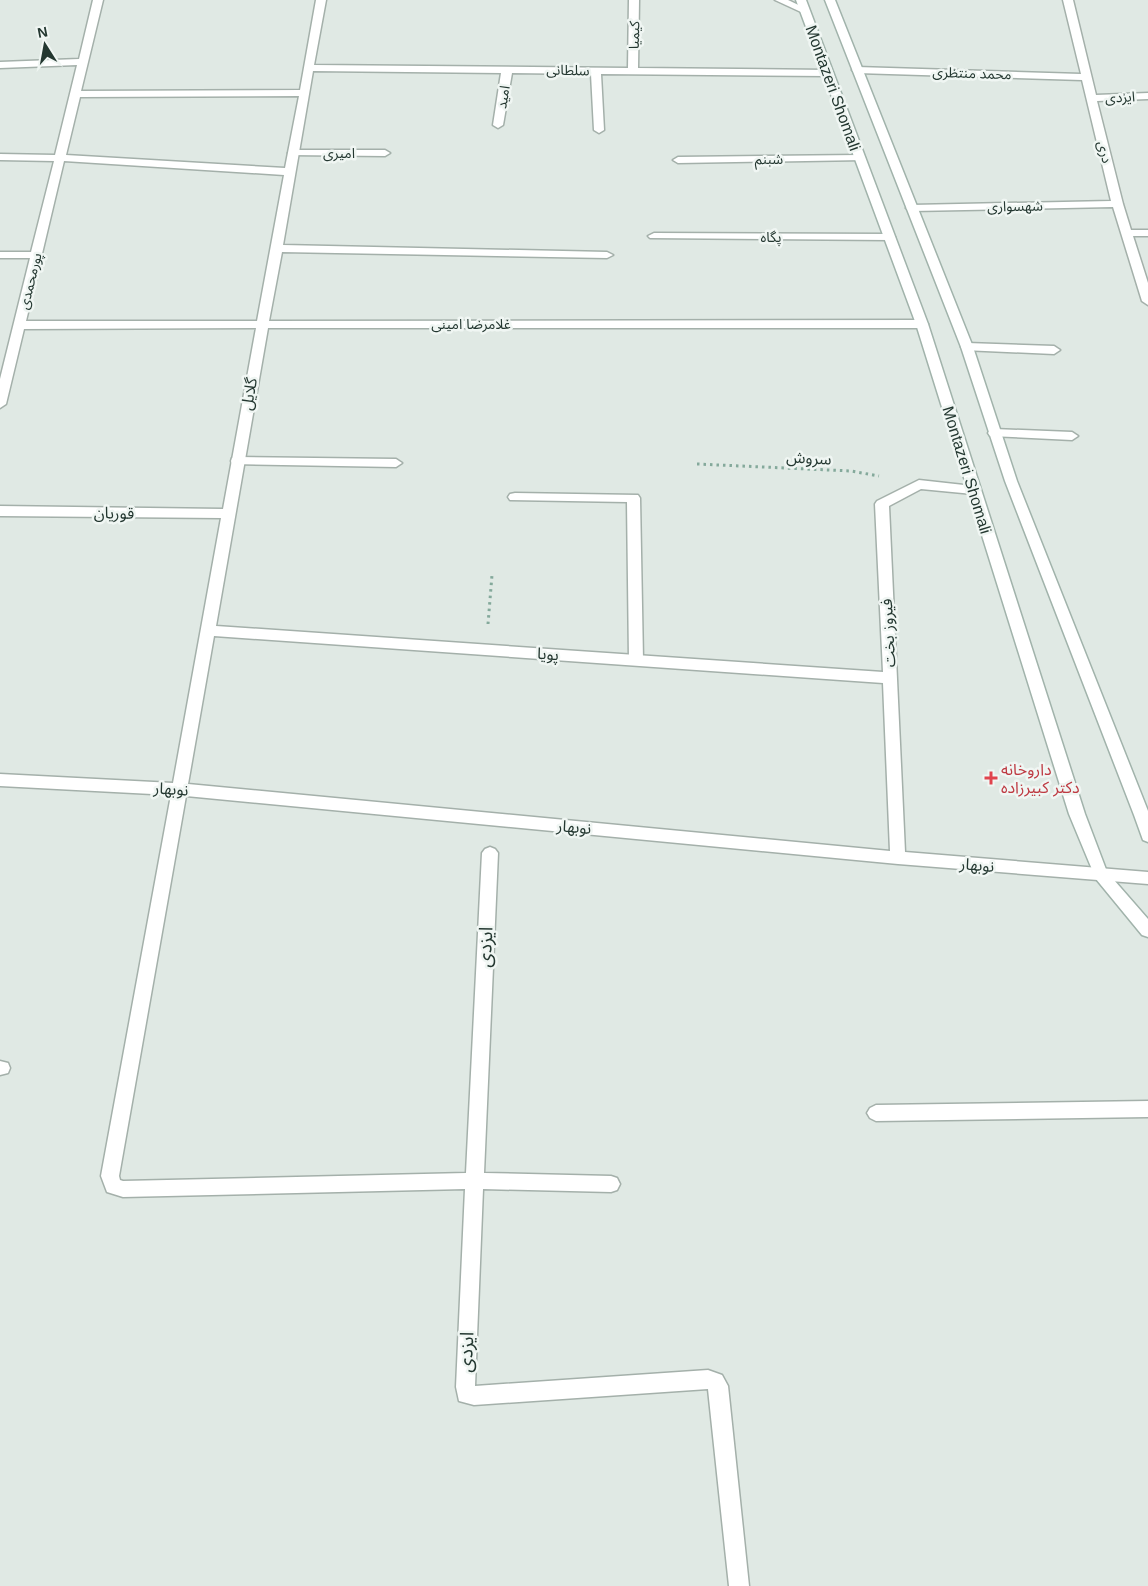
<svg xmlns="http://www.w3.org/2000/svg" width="1148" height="1586" font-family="Arial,'Noto Sans Arabic',sans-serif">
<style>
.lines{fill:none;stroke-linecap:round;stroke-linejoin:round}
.service-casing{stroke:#a4b0aa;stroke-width:3}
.minor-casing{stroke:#a4b0aa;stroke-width:3}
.tertiary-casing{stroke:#a4b0aa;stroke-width:3}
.secondary-casing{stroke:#a1b3ab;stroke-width:3}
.path{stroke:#84a99b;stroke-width:3;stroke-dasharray:2.5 4;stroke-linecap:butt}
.service{fill:#fff;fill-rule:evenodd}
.minor{fill:#fff;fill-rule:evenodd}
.tertiary{fill:#fff;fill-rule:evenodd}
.secondary{fill:#fff;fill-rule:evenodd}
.health-dot{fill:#e0444e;stroke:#f0f6f3;stroke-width:2}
.labels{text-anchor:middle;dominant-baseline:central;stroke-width:5;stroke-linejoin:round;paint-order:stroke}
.far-street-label{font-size:14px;fill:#233730;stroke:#f0f6f3}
.street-label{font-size:16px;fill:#233730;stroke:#f0f6f3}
.health-label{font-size:16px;fill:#be3a42;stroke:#f0f6f3;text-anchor:start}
.near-street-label{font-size:19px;fill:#233730;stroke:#f0f6f3}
</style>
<rect width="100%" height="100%" fill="#e0e9e4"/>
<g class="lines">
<defs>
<path id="service" d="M293 150H385L390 153 385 156 289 155 288 153Z
M967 343 1054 346 1060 350 1054 354 963 350 961 347 963 344Z
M994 429 1072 432 1078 436 1072 440 990 436 988 433 990 430Z
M237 457 396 459 402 463 396 467 232 464 231 461 232 458Z
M515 493 638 495 640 498 643 660 641 664 636 665 631 664 629 660 627 502 510 500 508 497 510 494Z
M0 1061 8 1063 10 1068 8 1073 0 1075Z
M1148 1101V1117L876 1121 870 1118 867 1113 870 1108 876 1105Z"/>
<path id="minor" d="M93 0H103L81 91 300 90 316 0H326L314 65 628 68 629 0H639L638 68 828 70 833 73 828 76 601 74 604 130 599 133 594 130 591 74 512 73 503 125 498 128 493 125 501 73 313 71 283 245 607 252 613 255 607 258 282 252 269 321 922 320 928 324 922 328H268L216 626 883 672 875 504 877 501 919 480 973 486 978 487 979 490 978 493 973 494 921 489 889 506 905 852 1148 872V884L898 864 186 796 119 1176 120 1180 123 1181 466 1173 482 853 485 849 490 847 495 849 498 853 484 1173 611 1176 617 1178 620 1184 617 1190 611 1192 483 1189 475 1386 708 1370 722 1375 728 1386 749 1586H729L708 1389 474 1405 459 1401 456 1387 465 1189 123 1197 107 1192 101 1176 171 795 0 786V774L173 783 221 518 0 516V506L223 509 256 328 24 329 6 404 0 408V379L30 258H0V252H31L54 161 0 160V154L55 155 77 65 0 68V62L79 59ZM299 96 285 168 66 155 80 97ZM64 161 284 175 257 321H26ZM214 636 883 683 890 851 188 784Z
M1063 0H1073L1096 95 1148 93V99L1097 101 1123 204 1131 230H1148V236H1133L1148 283V305L1142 301 1113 207 912 211 906 208 912 205 1111 201 1082 80 857 73 852 70 857 67 1081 74Z
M860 155 865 158 864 160 678 163 673 160 678 157Z
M654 233 889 234 895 237 889 240 650 238 648 236Z"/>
<path id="tertiary" d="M775 0H788L809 10 807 12H801Z"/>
<path id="secondary" d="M796 0H806L928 324 1085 814 1107 872 1148 919V937L1142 935 1096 879 1069 814 916 324Z
M825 0H835L973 347 1017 481 1148 811V842L1143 840 1134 815 1005 481 961 347Z"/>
</defs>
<use href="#service" class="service-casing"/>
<use href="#minor" class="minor-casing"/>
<use href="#tertiary" class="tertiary-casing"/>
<use href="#secondary" class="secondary-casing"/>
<path class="path" d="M697 464 851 471 879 476
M488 624 492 575"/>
<use href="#service" class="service"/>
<use href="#minor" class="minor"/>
<use href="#tertiary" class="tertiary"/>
<use href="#secondary" class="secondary"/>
</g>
<path class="health-dot" d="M988.5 770.5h5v5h5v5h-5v5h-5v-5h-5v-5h5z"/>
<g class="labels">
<g class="far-street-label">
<text transform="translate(634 35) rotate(-89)">کیمیا</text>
<text transform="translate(568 70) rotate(1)">سلطانی</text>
<text transform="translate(972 73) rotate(2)">محمد منتظری</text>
<text transform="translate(503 97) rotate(-80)">امید</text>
<text transform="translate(1120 97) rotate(-3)">ایزدی</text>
<text transform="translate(1105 152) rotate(76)">دری</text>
<text x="339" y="153">امیری</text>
<text transform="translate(769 159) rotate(-1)">شبنم</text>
<text transform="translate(1015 206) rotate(-1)">شهسواری</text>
<text x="771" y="237">پگاه</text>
<text transform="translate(30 281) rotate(-76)">پورمحمدی</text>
<text x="471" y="324">غلامرضا امینی</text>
</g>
<g class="street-label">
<text transform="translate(833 88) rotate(70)">Montazeri Shomali</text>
<text transform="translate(249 394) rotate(-80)">گلایل</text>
<text transform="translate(809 458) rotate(3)">سروش</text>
<text transform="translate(967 470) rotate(73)">Montazeri Shomali</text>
<text transform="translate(114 513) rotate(1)">قوریان</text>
<text transform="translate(888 633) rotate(-93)">فیروز بخت</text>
<text transform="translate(548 654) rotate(4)">پویا</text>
<text transform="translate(171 789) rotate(4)">نوبهار</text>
<text transform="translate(574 827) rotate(5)">نوبهار</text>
<text transform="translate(977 865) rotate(5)">نوبهار</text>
</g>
<g class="health-label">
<text x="1001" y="769">داروخانه<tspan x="1001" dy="18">دکتر کبیرزاده</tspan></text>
</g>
<g class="near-street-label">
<text transform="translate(485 947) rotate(-87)">ایزدی</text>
<text transform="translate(466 1352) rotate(-87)">ایزدی</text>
</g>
</g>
<g transform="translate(45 45) rotate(349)" stroke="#f0f6f3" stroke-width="4" paint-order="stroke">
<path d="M0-4L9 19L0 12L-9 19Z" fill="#233730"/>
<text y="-8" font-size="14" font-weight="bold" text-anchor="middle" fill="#233730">N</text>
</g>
</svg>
